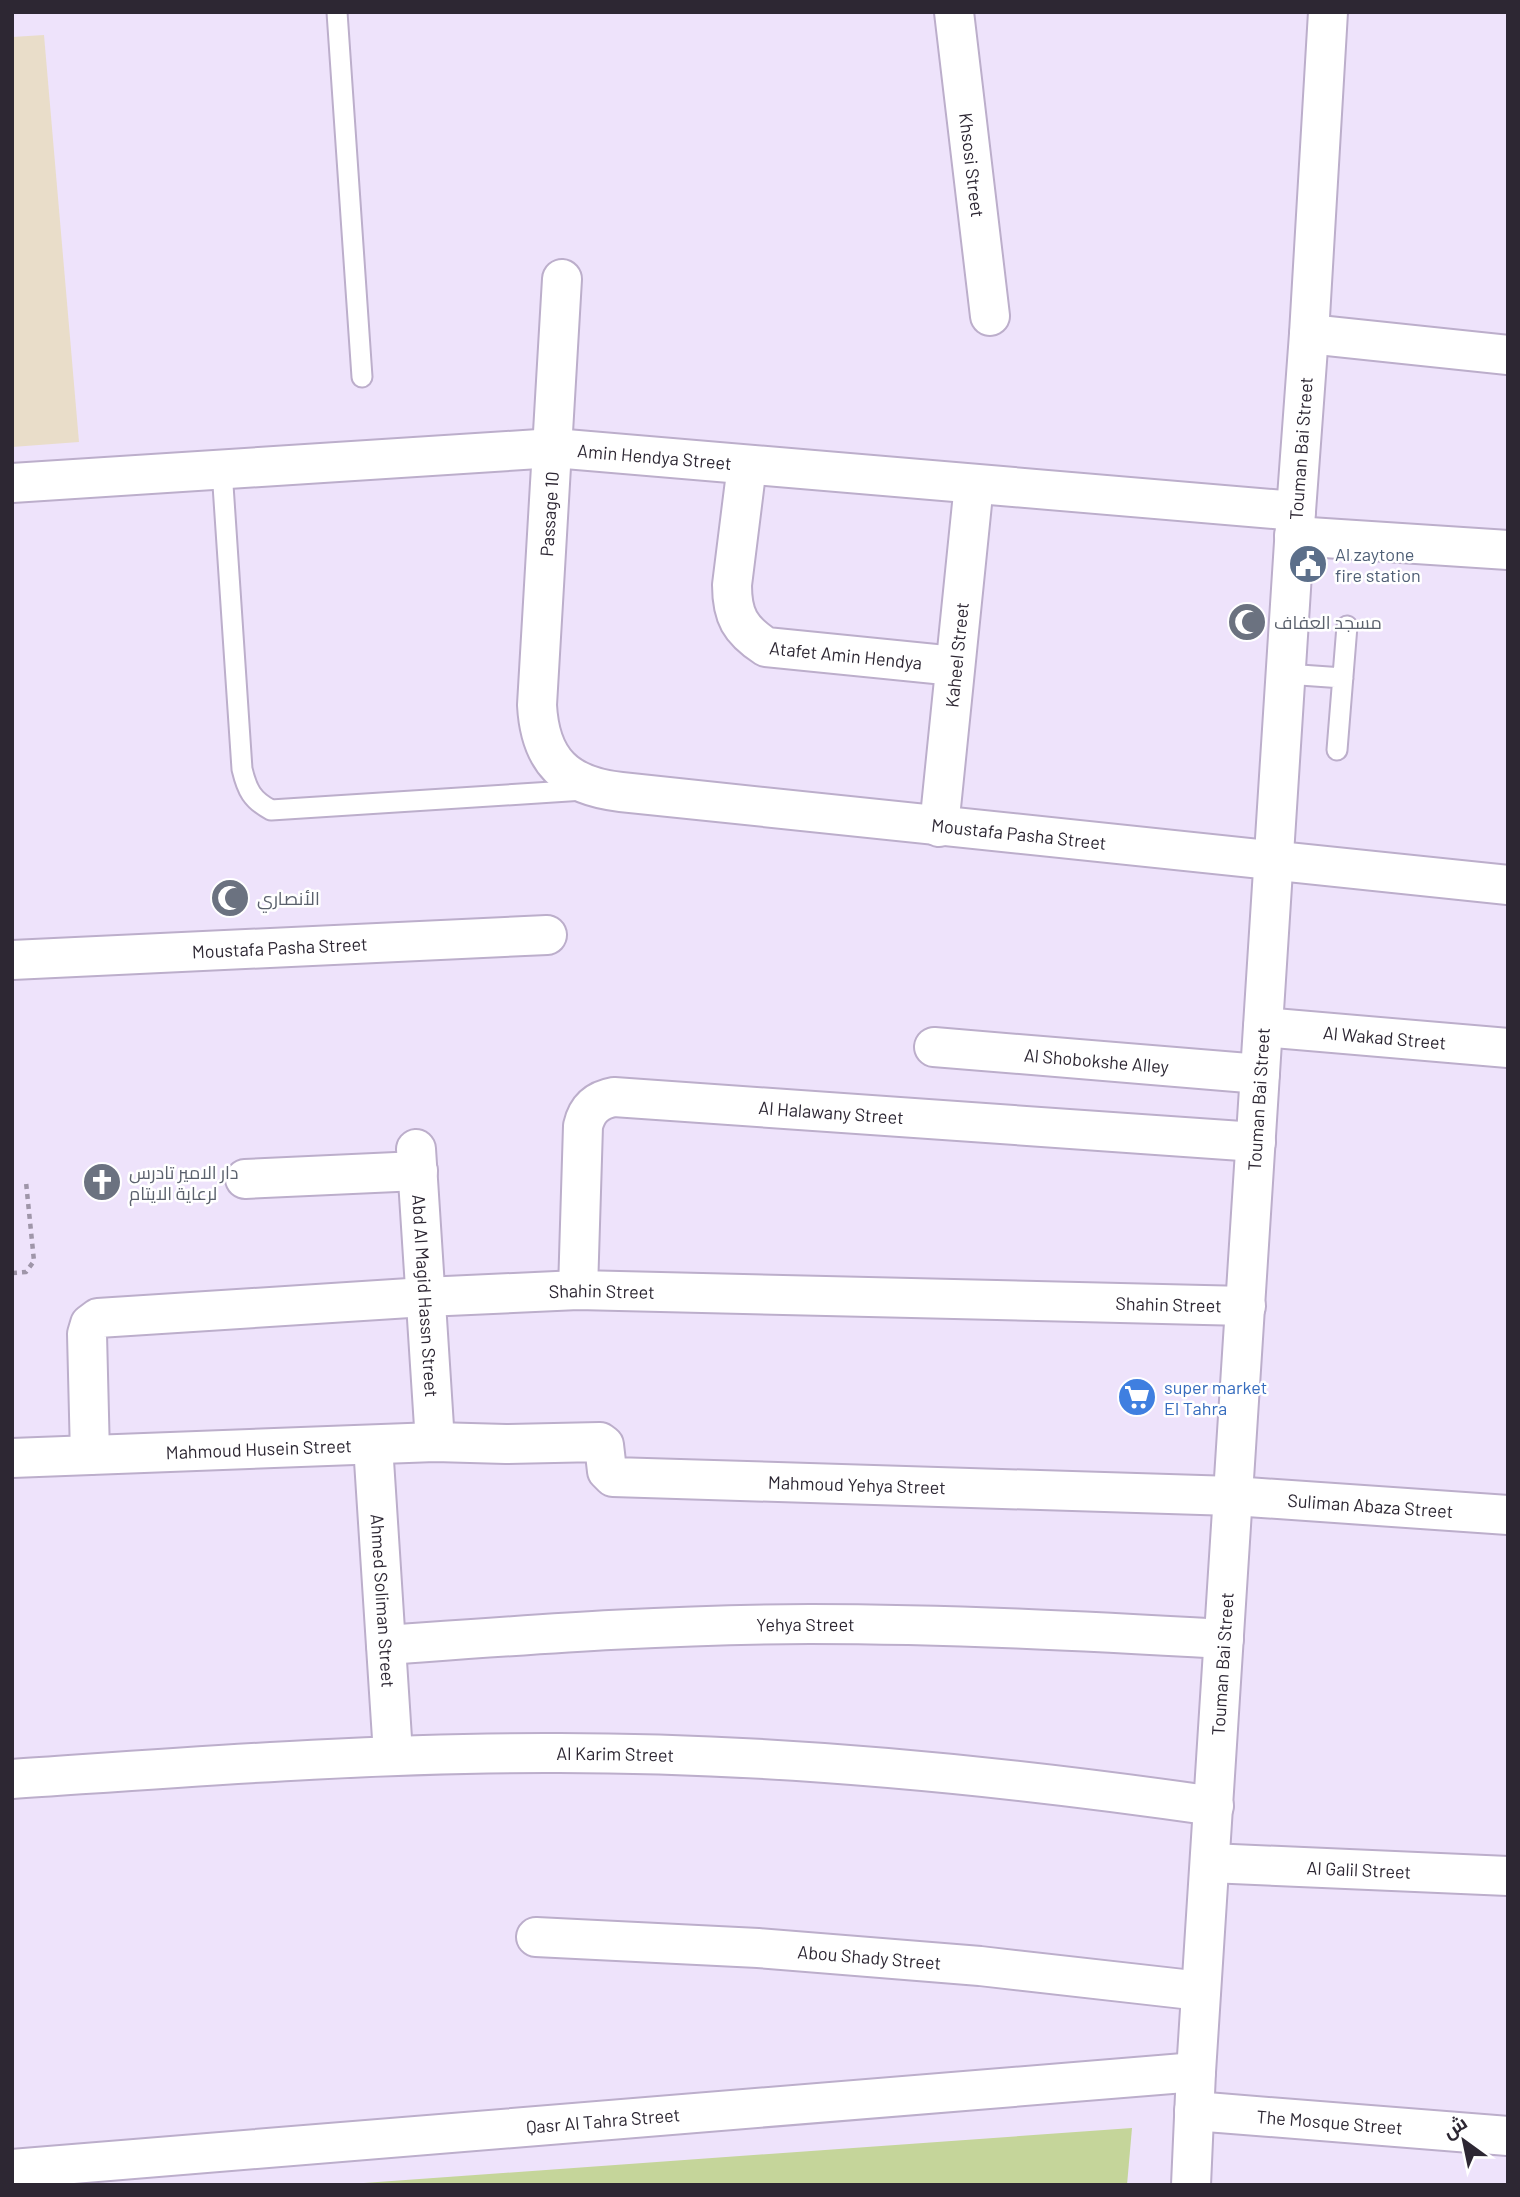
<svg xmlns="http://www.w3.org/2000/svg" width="1520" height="2197" font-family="Barlow,Cairo,sans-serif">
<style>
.education{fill:#e9ddc9}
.green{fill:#c5d59a}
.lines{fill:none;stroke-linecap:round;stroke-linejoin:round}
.lane-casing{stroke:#bcaecb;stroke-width:23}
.street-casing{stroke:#bcaecb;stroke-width:42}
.secondary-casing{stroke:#bcaecb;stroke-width:42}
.path{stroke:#9f96a9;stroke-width:4.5;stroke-dasharray:5 5;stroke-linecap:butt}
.lane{stroke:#fff;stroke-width:19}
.street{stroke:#fff;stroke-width:38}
.secondary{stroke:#fff;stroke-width:38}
.labels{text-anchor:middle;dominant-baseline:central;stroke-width:5;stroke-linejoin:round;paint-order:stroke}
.street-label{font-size:18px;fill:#2d2733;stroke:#fff}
.service-label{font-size:18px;fill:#4e5e75;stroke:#fff;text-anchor:start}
.worship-label{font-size:18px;fill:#5b616d;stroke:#fff;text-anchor:start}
.shop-label{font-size:18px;fill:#366cbe;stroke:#fff;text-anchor:start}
</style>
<rect width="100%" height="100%" fill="#eee3fb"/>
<path class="education" d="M44 35 79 442 12 447V37Z"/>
<path class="green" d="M1132 2128 1127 2185H336Z"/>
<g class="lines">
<defs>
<path id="lane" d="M337 12 362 377
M222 470 242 769C247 790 252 800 271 810L584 790
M1286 674 1343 678
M1337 750 1347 626"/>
<g id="street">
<path id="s1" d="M954 12 990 316"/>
<path id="s2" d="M562 279 537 705C540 761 566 786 621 792L1508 885"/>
<path d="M1309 334 1508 355"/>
<path id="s3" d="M747 465 732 585C732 616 740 630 766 647L955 666"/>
<path id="s4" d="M12 483 554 448 1296 511"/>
<path d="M1294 536 1508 550"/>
<path id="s5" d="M939 827 974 484"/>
<path id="s6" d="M12 960 547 935"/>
<path id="s7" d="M1263 1027 1508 1048"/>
<path id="s8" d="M934 1047 1260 1074"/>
<path id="s9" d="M416 1149 435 1442"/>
<path d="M245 1179 418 1171"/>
<path id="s10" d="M578 1290 583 1126C587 1109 597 1100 614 1097L1256 1142"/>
<path id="s11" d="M373 1445 393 1754"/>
<path id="s12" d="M90 1455 87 1334 90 1324 98 1318 425 1297 578 1290 1246 1306"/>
<path id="s13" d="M12 1458 435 1442 506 1444 600 1442 604 1445 607 1471 613 1477 1233 1496 1508 1515"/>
<path id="s14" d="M386 1645C527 1635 668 1624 810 1624 948 1624 1086 1631 1224 1639"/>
<path id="s15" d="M12 1779C190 1767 367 1753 545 1753 768 1752 993 1774 1214 1806"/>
<path id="s16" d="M1210 1863 1508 1876"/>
<path id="s17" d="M536 1937 758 1948 980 1966 1201 1991"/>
<path id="s18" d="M1194 2111 1508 2136"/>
<path id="s19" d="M12 2169 1196 2072"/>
</g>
<g id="secondary">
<path id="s20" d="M1191 2185 1196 2072 1296 511 1309 334 1328 12"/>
</g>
</defs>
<use href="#lane" class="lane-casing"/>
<use href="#street" class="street-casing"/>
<use href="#secondary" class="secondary-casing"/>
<path class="path" d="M12 1273 26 1272 34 1261 26 1182"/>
<use href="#lane" class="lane"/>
<use href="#street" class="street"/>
<use href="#secondary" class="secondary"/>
</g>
<defs>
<symbol id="civic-disc" viewBox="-11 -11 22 22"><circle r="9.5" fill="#5c6f8a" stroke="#fff"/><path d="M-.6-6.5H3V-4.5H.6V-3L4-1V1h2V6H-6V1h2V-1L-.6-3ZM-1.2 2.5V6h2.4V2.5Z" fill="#fff"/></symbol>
<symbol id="mosque-disc" viewBox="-11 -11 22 22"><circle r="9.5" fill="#6b7280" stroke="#fff"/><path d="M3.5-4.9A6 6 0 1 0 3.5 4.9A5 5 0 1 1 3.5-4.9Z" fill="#fff"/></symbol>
<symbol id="church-disc" viewBox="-11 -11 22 22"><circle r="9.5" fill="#6b7280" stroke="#fff"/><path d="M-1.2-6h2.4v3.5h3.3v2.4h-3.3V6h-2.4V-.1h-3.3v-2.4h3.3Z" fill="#fff"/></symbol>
<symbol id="supermarket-disc" viewBox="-11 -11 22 22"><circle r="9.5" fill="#3f7fe0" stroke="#fff"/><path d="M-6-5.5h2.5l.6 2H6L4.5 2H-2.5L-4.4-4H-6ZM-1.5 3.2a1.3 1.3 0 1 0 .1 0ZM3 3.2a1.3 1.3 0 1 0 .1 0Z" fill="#fff"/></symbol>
</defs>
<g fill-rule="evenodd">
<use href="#civic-disc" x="1286" y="542" width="44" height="44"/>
<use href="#mosque-disc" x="1225" y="600" width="44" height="44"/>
<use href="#mosque-disc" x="208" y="876" width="44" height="44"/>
<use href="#church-disc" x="80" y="1160" width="44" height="44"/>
<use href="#supermarket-disc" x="1115" y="1375" width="44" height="44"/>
</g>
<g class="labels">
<g class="street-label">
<text stroke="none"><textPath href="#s1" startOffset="154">Khsosi Street</textPath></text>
<text stroke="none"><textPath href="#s20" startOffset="1740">Touman Bai Street</textPath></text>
<text stroke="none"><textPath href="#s4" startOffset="644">Amin Hendya Street</textPath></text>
<text transform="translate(549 514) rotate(-86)">Passage 10</text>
<text stroke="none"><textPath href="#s3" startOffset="276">Atafet Amin Hendya</textPath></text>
<text stroke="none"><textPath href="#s5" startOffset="173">Kaheel Street</textPath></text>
<text stroke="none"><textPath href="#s2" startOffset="962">Moustafa Pasha Street</textPath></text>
<text stroke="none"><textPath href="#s6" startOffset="268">Moustafa Pasha Street</textPath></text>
<text stroke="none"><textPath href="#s7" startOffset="122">Al Wakad Street</textPath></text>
<text stroke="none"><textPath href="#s8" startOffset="163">Al Shobokshe Alley</textPath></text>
<text stroke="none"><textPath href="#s20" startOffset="1088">Touman Bai Street</textPath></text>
<text stroke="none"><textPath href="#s10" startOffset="427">Al Halawany Street</textPath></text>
<text stroke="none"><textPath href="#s12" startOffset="646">Shahin Street</textPath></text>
<text stroke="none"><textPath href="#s9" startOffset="147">Abd Al Magid Hassn Street</textPath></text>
<text stroke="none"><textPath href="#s12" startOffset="1213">Shahin Street</textPath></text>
<text stroke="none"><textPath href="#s13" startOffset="247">Mahmoud Husein Street</textPath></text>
<text stroke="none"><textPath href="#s13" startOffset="872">Mahmoud Yehya Street</textPath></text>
<text stroke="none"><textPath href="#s13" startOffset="1386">Suliman Abaza Street</textPath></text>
<text stroke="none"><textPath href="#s11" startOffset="156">Ahmed Soliman Street</textPath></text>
<text stroke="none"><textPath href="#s14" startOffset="420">Yehya Street</textPath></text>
<text stroke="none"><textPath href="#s20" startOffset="522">Touman Bai Street</textPath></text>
<text stroke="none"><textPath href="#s15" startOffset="604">Al Karim Street</textPath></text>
<text stroke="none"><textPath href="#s16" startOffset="149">Al Galil Street</textPath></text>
<text stroke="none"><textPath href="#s17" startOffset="334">Abou Shady Street</textPath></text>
<text stroke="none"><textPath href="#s19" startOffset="593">Qasr Al Tahra Street</textPath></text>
<text stroke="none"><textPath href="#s18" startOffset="136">The Mosque Street</textPath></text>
</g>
<g class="service-label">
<text x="1335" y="554">Al zaytone<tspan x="1335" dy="21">fire station</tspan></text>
</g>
<g class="worship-label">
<text x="1274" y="622">مسجد العفاف</text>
<text x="257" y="898">الأنصاري</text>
<text x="129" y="1172">دار الامير تادرس<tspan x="129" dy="21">لرعاية الايتام</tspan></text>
</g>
<g class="shop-label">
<text x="1164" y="1387">super market<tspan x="1164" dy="21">El Tahra</tspan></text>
</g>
</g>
<rect width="1520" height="2197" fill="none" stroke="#2d2733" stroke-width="28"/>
<g transform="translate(1464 2141) rotate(327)" stroke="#ffffff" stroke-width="5" paint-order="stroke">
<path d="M0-5L12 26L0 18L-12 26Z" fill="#2d2733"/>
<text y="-10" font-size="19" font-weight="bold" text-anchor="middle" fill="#2d2733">ش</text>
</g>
</svg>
